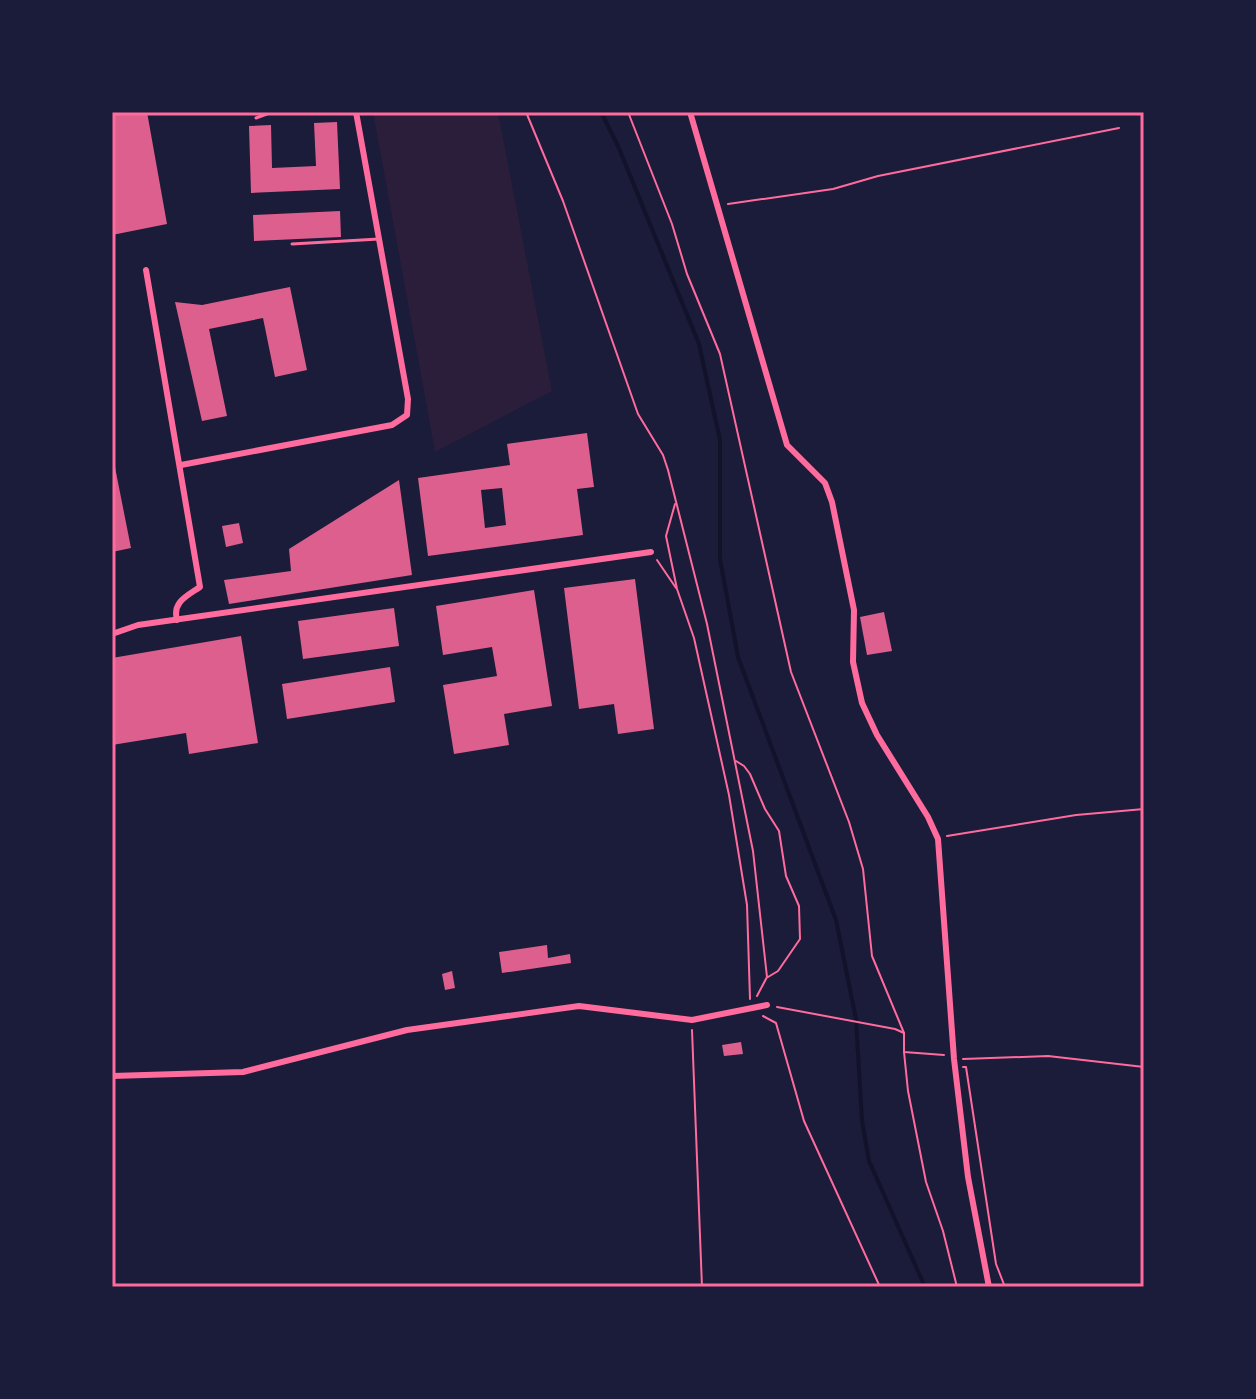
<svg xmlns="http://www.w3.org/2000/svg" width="1256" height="1399" viewBox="0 0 1256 1399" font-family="'Asap Condensed',sans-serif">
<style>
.green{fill:#2a1e3b}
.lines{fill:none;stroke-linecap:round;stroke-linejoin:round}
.stream{stroke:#12122b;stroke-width:4}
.building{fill:#dd5f8e;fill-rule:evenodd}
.path{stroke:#ff6b9d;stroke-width:2}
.service{stroke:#ff6b9d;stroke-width:3}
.minor{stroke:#ff6b9d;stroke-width:6}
.neatline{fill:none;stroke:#ff6b9d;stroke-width:3}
</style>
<rect width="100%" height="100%" fill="#1b1b3a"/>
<!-- green -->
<polygon class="green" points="373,112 498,112 552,391 435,452"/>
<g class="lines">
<!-- stream -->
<polyline class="stream" points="601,112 618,146 699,344 720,440 720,559 738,657 836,920 856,1019 862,1121 869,1161 925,1287"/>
</g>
<!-- building -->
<g class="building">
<polygon points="112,112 147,112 167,224 112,235"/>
<polygon points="337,122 340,189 251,193 249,126 271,125 272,168 316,166 314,123"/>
<polygon points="340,211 341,237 254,241 253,215"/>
<polygon points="290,287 307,370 275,377 263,318 209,329 227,416 202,421 175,302 202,305"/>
<path d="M 587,433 L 594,487 L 577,489 L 583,535 L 428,556 L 418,478 L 510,465 L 507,444 ZM 502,488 L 506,525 L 485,528 L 481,490 Z"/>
<polygon points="112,452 131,548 112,552"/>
<polygon points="399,480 412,575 229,604 224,580 291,571 289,549"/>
<polygon points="239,523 243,543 226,547 222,526"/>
<polygon points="635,579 654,729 618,734 614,704 579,709 564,588"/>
<polygon points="534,590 552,706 504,714 509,745 454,754 443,685 497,676 492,647 443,655 436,606"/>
<polygon points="394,608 399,646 303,659 298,621"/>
<polygon points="884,612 892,651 867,655 860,617"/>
<polygon points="241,636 258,743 189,754 186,733 112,745 112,658"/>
<polygon points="390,667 395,702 287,719 282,684"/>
<polygon points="547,945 548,958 570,954 571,963 502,973 499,952"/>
<polygon points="452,971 455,988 445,990 442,974"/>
<polygon points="741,1042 743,1054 724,1056 722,1045"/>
</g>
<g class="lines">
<!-- path -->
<g class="path">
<polyline points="526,112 563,201 638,414 663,455 668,470 707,624 753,851 767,977 757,996"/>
<polyline points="628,112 672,224 687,274 720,354 791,672 849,822 863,869 872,956 904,1033"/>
<polyline points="728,204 833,189 878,176 1119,128"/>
<polyline points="675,504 666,536 677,589 694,638 729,795 747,905 750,999"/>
<polyline points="657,560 676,588"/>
<polyline points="736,761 744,766 750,774 765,809 779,831 786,876 799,906 800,939 778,971 768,977"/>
<polyline points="947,836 1076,815 1144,809"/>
<polyline points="777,1007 895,1029 904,1033 904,1052 944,1055"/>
<polyline points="763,1016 776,1023 804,1121 880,1287"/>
<polyline points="692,1030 702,1287"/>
<polyline points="904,1052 908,1091 926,1182 943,1231 957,1287"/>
<polyline points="963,1059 1048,1056 1144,1067"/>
<polyline points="963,1067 966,1067 996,1264 1005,1287"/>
</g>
<!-- service -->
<g class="service">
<polyline points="256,118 272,112"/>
<polyline points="292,244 379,239"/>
</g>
<!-- minor -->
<g class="minor">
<polyline points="690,112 787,445 825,483 832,502 854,610 853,662 862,703 877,735 928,817 938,839 954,1059 968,1177 989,1287"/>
<path d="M 146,270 L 200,587 C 187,596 172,602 177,620"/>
<polyline points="181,465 392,425 407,415 408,399 356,112"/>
<polyline points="112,634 138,625 651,552"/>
<polyline points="112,1076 243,1072 407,1030 579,1006 692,1020 767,1005"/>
</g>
</g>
<!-- border -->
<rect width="1256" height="1399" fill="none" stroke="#1b1b3a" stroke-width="228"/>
<rect x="114" y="114" width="1028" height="1171" class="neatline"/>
</svg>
